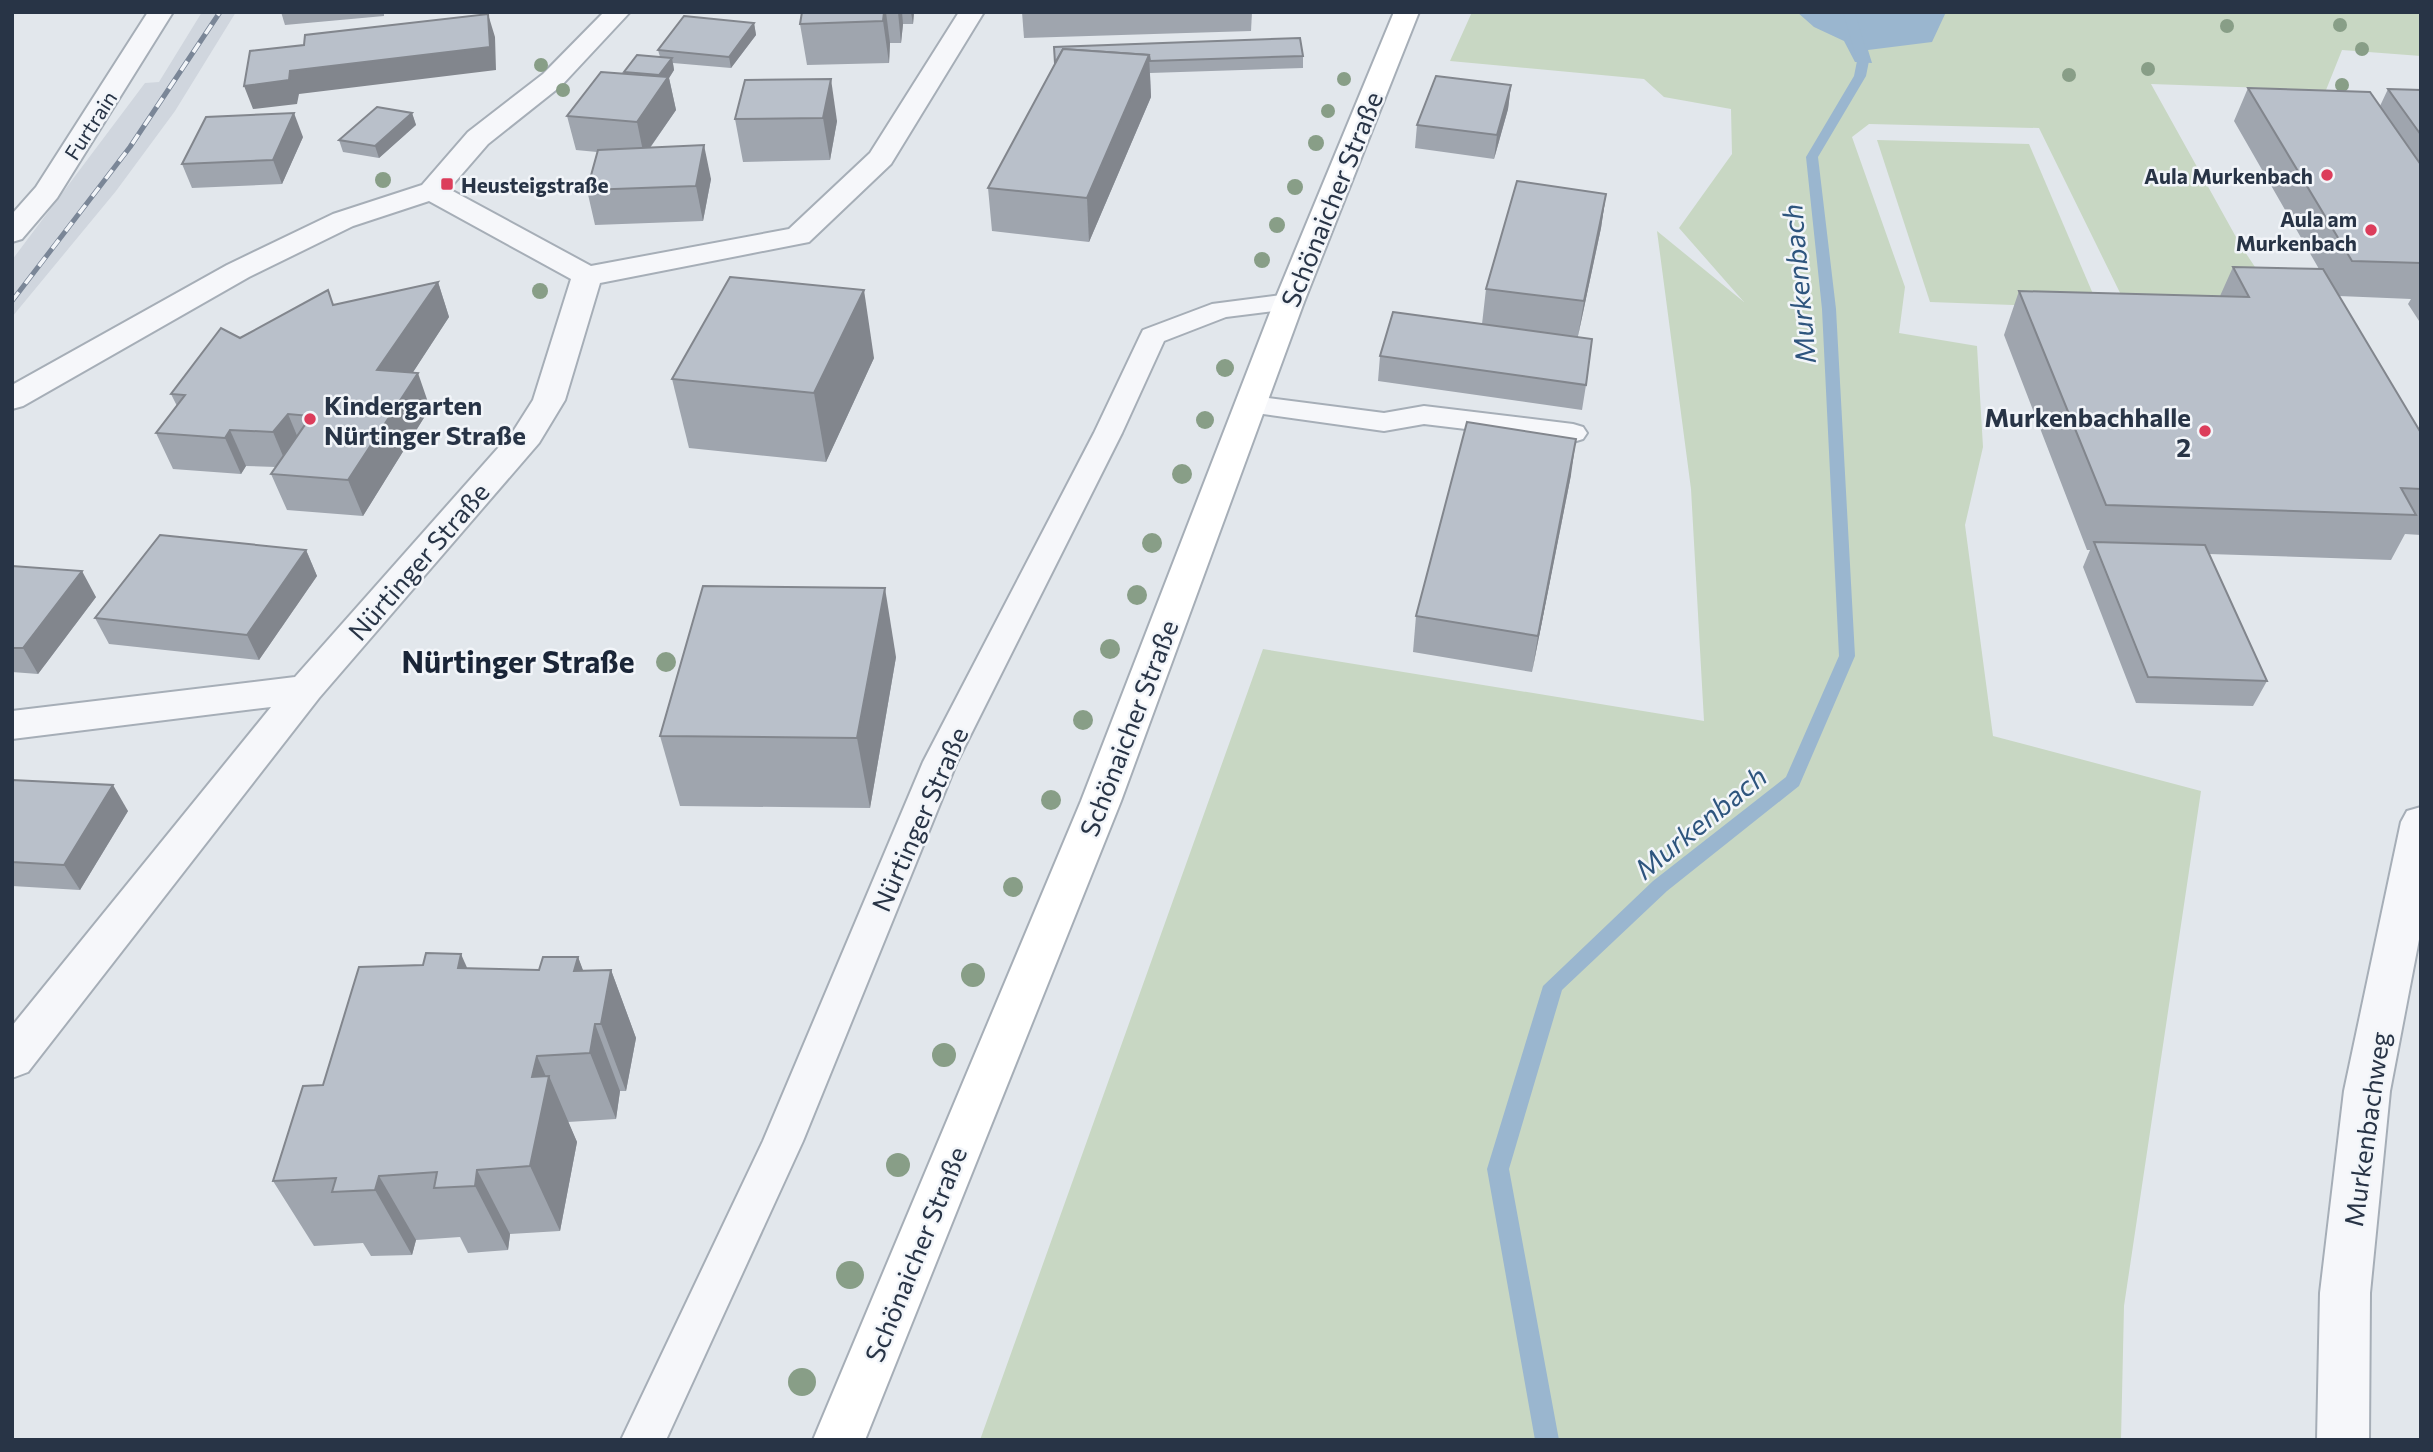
<svg xmlns="http://www.w3.org/2000/svg" width="2433" height="1452" viewBox="0 0 2433 1452" font-family="Commissioner,sans-serif">
<style>
.built{fill:#d0d6de}
.green{fill:#c8d7c3}
.water{fill:#9ab6cf}
.lines{fill:none;stroke-linecap:round;stroke-linejoin:round}
.stream{fill:#9ab6cf;fill-rule:evenodd}
.service-casing{stroke:#a6aeb7;stroke-width:4}
.minor-casing{stroke:#a6aeb7;stroke-width:4}
.tertiary-casing{stroke:#a6aeb7;stroke-width:4}
.secondary-casing{stroke:#a6aeb7;stroke-width:4}
.service{fill:#f6f7fa;fill-rule:evenodd}
.minor{fill:#f6f7fa;fill-rule:evenodd}
.tertiary{fill:#f6f7fa;fill-rule:evenodd}
.secondary{fill:#fff;fill-rule:evenodd}
.rail-casing{stroke:#7a8697;stroke-width:5}
.rail{stroke:#f2f5f9;stroke-width:3.5;stroke-dasharray:11;stroke-linecap:butt}
.tree{fill:#889e87}
.wall{fill:#9fa5ae}
.shaded-wall{fill:#82868d}
.building{fill:#b9c0ca;stroke:#82868d;stroke-width:2}
.poi-dot{fill:#dc3d5b;stroke:#f2f5f9;stroke-width:2.5}
.labels{text-anchor:middle;dominant-baseline:central;stroke-width:5;stroke-linejoin:round;paint-order:stroke}
.far-street-label{font-size:21px;fill:#283446;stroke:#f2f5f9}
.far-poi-label{font-size:21px;font-weight:bold;fill:#283446;stroke:#f2f5f9;text-anchor:end}
.street-label{font-size:26px;fill:#283446;stroke:#f2f5f9}
.poi-label{font-size:26px;font-weight:bold;fill:#283446;stroke:#f2f5f9;text-anchor:start}
.water-label{font-size:28px;font-style:italic;fill:#2e557e;stroke:#f2f5f9}
.quarter-label{font-size:30px;font-weight:bold;fill:#1a2537;stroke:#f2f5f9}
</style>
<rect width="100%" height="100%" fill="#e2e7ec"/>
<!-- built -->
<polygon class="built" points="202,12 236,12 175,111 116,191 12,317 12,260 145,83 159,82"/>
<!-- green -->
<g class="green">
<polygon points="1472,12 2421,12 2421,56 2342,50 2326,90 2151,84 2241,246 2267,285 2231,299 2126,305 2039,128 1869,124 1852,137 1905,287 1899,333 1977,346 1983,447 1965,525 1993,736 2201,791 2124,1306 2121,1440 980,1440 1263,649 1704,721 1691,489 1657,231 1744,302 1679,228 1732,154 1731,109 1664,97 1644,79 1450,61"/>
<polygon points="1877,140 2029,144 2099,308 1930,302"/>
</g>
<!-- water -->
<polygon class="water" points="1797,12 1946,12 1932,42 1868,50 1872,63 1855,62 1844,41 1814,27"/>
<g class="lines">
<!-- stream -->
<polygon class="stream" points="1843,12 1855,12 1869,61 1866,76 1818,157 1836,309 1855,656 1799,786 1667,891 1562,990 1509,1169 1559,1440 1535,1440 1487,1169 1543,986 1653,881 1786,777 1839,656 1822,309 1806,157 1854,76 1857,61"/>
<!-- service casing -->
<g class="service-casing">
<g id="service">
<polygon points="1289,294 1298,296 1302,302 1298,308 1226,317 1164,341 1122,433 957,762 803,1141 666,1440 621,1440 763,1141 923,762 1094,433 1140,336 1143,330 1212,304"/>
<polygon points="1252,396 1384,413 1424,406 1573,424 1583,427 1587,433 1583,439 1573,442 1424,424 1384,431 1242,411 1238,405 1242,399"/>
</g>
</g>
<!-- minor casing -->
<g class="minor-casing">
<g id="minor">
<polygon points="148,12 173,12 57,198 22,239 12,242 12,214 36,187"/>
<polygon points="604,12 630,12 561,86 488,144 449,189 591,266 789,229 870,153 959,12 984,12 891,164 809,242 600,283 565,400 539,443 319,698 28,1072 12,1078 12,1026 271,707 12,739 12,711 295,677 514,430 533,400 571,279 429,201 353,226 249,277 23,406 12,409 12,385 227,265 333,214 422,185 468,132 543,74"/>
</g>
</g>
<!-- tertiary casing -->
<g class="tertiary-casing">
<polygon id="tertiary" points="2421,807 2421,929 2390,1091 2370,1293 2369,1440 2317,1440 2320,1293 2344,1091 2401,822 2407,811"/>
</g>
<!-- secondary casing -->
<g class="secondary-casing">
<polygon id="secondary" points="1394,12 1419,12 1304,302 1121,801 865,1440 813,1440 1081,801 1274,302"/>
</g>
<!-- service -->
<use href="#service" class="service"/>
<!-- minor -->
<use href="#minor" class="minor"/>
<!-- tertiary -->
<use href="#tertiary" class="tertiary"/>
<!-- secondary -->
<use href="#secondary" class="secondary"/>
<!-- rail casing -->
<g class="rail-casing">
<polyline id="rail" points="12,301 130,147 220,12"/>
</g>
<!-- rail -->
<use href="#rail" class="rail"/>
</g>
<!-- trees -->
<g class="tree">
<circle cx="2340" cy="25" r="7"/>
<circle cx="2227" cy="26" r="7"/>
<circle cx="2362" cy="49" r="7"/>
<circle cx="541" cy="65" r="7"/>
<circle cx="2148" cy="69" r="7"/>
<circle cx="2069" cy="75" r="7"/>
<circle cx="1344" cy="79" r="7"/>
<circle cx="2342" cy="85" r="7"/>
<circle cx="563" cy="90" r="7"/>
<circle cx="1328" cy="111" r="7"/>
<circle cx="1316" cy="143" r="8"/>
<circle cx="383" cy="180" r="8"/>
<circle cx="1295" cy="187" r="8"/>
<circle cx="1277" cy="225" r="8"/>
<circle cx="1262" cy="260" r="8"/>
<circle cx="540" cy="291" r="8"/>
<circle cx="1225" cy="368" r="9"/>
<circle cx="1205" cy="420" r="9"/>
<circle cx="1182" cy="474" r="10"/>
<circle cx="1152" cy="543" r="10"/>
<circle cx="1137" cy="595" r="10"/>
<circle cx="1110" cy="649" r="10"/>
<circle cx="666" cy="662" r="10"/>
<circle cx="1083" cy="720" r="10"/>
<circle cx="1051" cy="800" r="10"/>
<circle cx="1013" cy="887" r="10"/>
<circle cx="973" cy="975" r="12"/>
<circle cx="944" cy="1055" r="12"/>
<circle cx="898" cy="1165" r="12"/>
<circle cx="850" cy="1275" r="14"/>
<circle cx="802" cy="1382" r="14"/>
</g>
<!-- wall -->
<g class="wall">
<polygon points="281,12 384,12 384,16 285,25"/>
<polygon points="802,12 914,12 913,24 903,24 901,43 890,43 889,63 807,65 800,24"/>
<polygon points="1022,12 1252,12 1251,31 1024,38"/>
<polygon points="754,23 756,35 731,68 673,63 674,70 669,78 676,110 650,148 711,179 703,221 595,225 587,190 597,152 576,150 567,116 624,73 624,72 660,57 658,50"/>
<polygon points="1303,56 1303,68 1150,73 1151,97 1089,242 992,231 988,188 1055,63"/>
<polygon points="745,80 837,121 830,160 743,162 735,119"/>
<polygon points="1511,85 1508,109 1494,159 1415,148 1417,125"/>
<polygon points="2248,88 2380,106 2388,89 2421,90 2421,324 2408,304 2411,299 2339,296 2421,433 2421,535 2405,534 2391,560 2209,554 2267,681 2253,706 2136,703 2083,567 2090,550 2087,550 2004,335 2019,291 2220,296 2233,267 2319,269 2234,121"/>
<polygon points="412,113 416,125 379,158 343,152 339,140"/>
<polygon points="303,137 282,184 192,188 182,164"/>
<polygon points="1606,194 1601,228 1578,336 1586,385 1582,410 1378,381 1380,356 1482,324 1486,289"/>
<polygon points="438,282 449,317 413,372 430,408 363,516 287,510 271,474 276,467 246,466 241,474 173,469 156,433 177,406 171,394 240,338 334,305"/>
<polygon points="874,358 826,462 689,448 672,379"/>
<polygon points="1571,475 1532,672 1413,652 1416,616"/>
<polygon points="306,550 317,576 259,660 109,644 95,618"/>
<polygon points="12,566 96,597 38,674 12,672"/>
<polygon points="896,657 870,808 680,806 660,736"/>
<polygon points="12,780 128,811 80,890 12,886"/>
<polygon points="578,957 583,971 611,970 636,1038 626,1091 620,1091 616,1119 568,1122 577,1142 560,1231 510,1234 508,1250 468,1253 460,1237 416,1240 412,1255 371,1256 363,1243 314,1246 273,1181 323,1085 467,969 539,970"/>
</g>
<!-- shaded-wall -->
<g class="shaded-wall">
<polygon points="884,12 886,12 890,43 889,63 883,21"/>
<polygon points="898,12 902,12 903,24 901,43"/>
<polygon points="911,12 914,12 913,24"/>
<polygon points="488,14 495,37 496,70 299,94 297,104 253,109 244,86 290,71"/>
<polygon points="754,23 756,35 731,68 729,57"/>
<polygon points="1149,55 1151,97 1089,242 1087,198"/>
<polygon points="672,58 674,70 669,78 676,110 644,156 637,122 659,75"/>
<polygon points="831,79 837,121 830,160 823,118"/>
<polygon points="1511,85 1508,109 1494,159 1497,135"/>
<polygon points="294,113 303,137 282,184 273,160"/>
<polygon points="412,113 416,125 379,158 375,146"/>
<polygon points="704,145 711,179 703,221 696,186"/>
<polygon points="1606,194 1601,228 1578,336 1584,301"/>
<polygon points="438,282 449,317 391,406 377,370"/>
<polygon points="864,290 874,358 826,462 814,393"/>
<polygon points="418,373 430,408 363,516 348,480"/>
<polygon points="288,414 303,450 288,468 273,432"/>
<polygon points="230,430 246,466 241,474 225,438"/>
<polygon points="1576,439 1571,475 1532,672 1538,636"/>
<polygon points="306,550 317,576 259,660 247,635"/>
<polygon points="82,571 96,597 38,674 23,648"/>
<polygon points="885,588 896,657 870,808 857,738"/>
<polygon points="113,785 128,811 80,890 64,865"/>
<polygon points="461,954 491,1022 458,968"/>
<polygon points="578,957 602,1020 611,970 636,1038 626,1091 601,1024 595,1024 620,1091 616,1119 590,1053 574,971"/>
<polygon points="537,1056 548,1081 549,1076 577,1142 560,1231 530,1166 532,1077"/>
<polygon points="477,1170 510,1234 508,1250 475,1186"/>
<polygon points="379,1176 416,1240 412,1255 375,1190"/>
</g>
<!-- building -->
<g class="building">
<polygon points="802,12 884,12 883,21 800,24"/>
<polygon points="488,14 490,47 290,71 289,80 244,86 250,51 304,45 305,35"/>
<polygon points="684,16 754,23 729,57 658,50"/>
<polygon points="1300,38 1303,56 1150,61 1149,55 1063,49 1055,63 1054,47"/>
<polygon points="1063,49 1149,55 1087,198 988,188"/>
<polygon points="637,55 672,58 659,75 624,72"/>
<polygon points="601,72 668,77 637,122 567,116"/>
<polygon points="1436,76 1511,85 1497,135 1417,125"/>
<polygon points="831,79 823,118 735,119 745,80"/>
<polygon points="2248,88 2370,92 2421,165 2421,263 2352,261"/>
<polygon points="2388,89 2421,90 2421,135"/>
<polygon points="377,107 412,113 375,146 339,140"/>
<polygon points="294,113 273,160 182,164 206,117"/>
<polygon points="704,145 696,186 587,190 598,150"/>
<polygon points="1517,181 1606,194 1584,301 1486,289"/>
<polygon points="2233,267 2323,269 2421,433 2421,489 2401,488 2416,515 2106,505 2019,291 2249,297"/>
<polygon points="730,277 864,290 814,393 672,379"/>
<polygon points="438,282 377,370 418,373 348,480 271,474 311,416 288,414 273,432 230,430 225,438 156,433 185,395 171,394 221,328 240,338 328,290 333,305"/>
<polygon points="1393,312 1592,339 1586,385 1380,356"/>
<polygon points="1467,422 1576,439 1538,636 1416,616"/>
<polygon points="160,535 306,550 247,635 95,618"/>
<polygon points="2094,542 2205,545 2267,681 2148,677"/>
<polygon points="12,566 82,571 23,648 12,648"/>
<polygon points="703,586 885,588 857,738 660,736"/>
<polygon points="12,780 113,785 64,865 12,862"/>
<polygon points="426,953 461,954 458,968 539,970 543,957 578,957 574,971 611,970 601,1024 595,1024 590,1053 537,1056 532,1077 549,1076 530,1166 477,1170 475,1186 434,1188 437,1172 379,1176 375,1190 332,1192 336,1178 273,1181 303,1086 323,1085 359,967 423,965"/>
</g>
<!-- markers -->
<g class="poi-dot">
<circle cx="2327" cy="175" r="7"/>
<rect x="440" y="177" width="14" height="14" rx="3.5"/>
<circle cx="2371" cy="230" r="7"/>
<circle cx="310" cy="419" r="7"/>
<circle cx="2205" cy="431" r="7"/>
</g>
<g class="labels">
<!-- far-street labels -->
<g class="far-street-label">
<text transform="translate(90 125) rotate(-57)">Furtrain</text>
</g>
<!-- far-poi labels -->
<g class="far-poi-label">
<text x="2313" y="175">Aula Murkenbach</text>
<text x="461" y="184" text-anchor="start">Heusteigstraße</text>
<text x="2357" y="218">Aula am<tspan x="2357" dy="24">Murkenbach</tspan></text>
</g>
<!-- street labels -->
<g class="street-label">
<text transform="translate(1331 199) rotate(-68)">Schönaicher Straße</text>
<text transform="translate(418 561) rotate(-49)">Nürtinger Straße</text>
<text transform="translate(1128 728) rotate(-69)">Schönaicher Straße</text>
<text transform="translate(919 819) rotate(-66)">Nürtinger Straße</text>
<text transform="translate(2366 1129) rotate(-82)">Murkenbachweg</text>
<text transform="translate(915 1254) rotate(-68)">Schönaicher Straße</text>
</g>
<!-- poi labels -->
<g class="poi-label">
<text x="324" y="404">Kindergarten<tspan x="324" dy="30">Nürtinger Straße</tspan></text>
<text x="2191" y="416" text-anchor="end">Murkenbachhalle<tspan x="2191" dy="30">2</tspan></text>
</g>
<!-- water labels -->
<g class="water-label">
<text transform="translate(1798 284) rotate(-95)">Murkenbach</text>
<text transform="translate(1700 822) rotate(-39)">Murkenbach</text>
</g>
<!-- quarter labels -->
<g class="quarter-label">
<text x="518" y="660">Nürtinger Straße</text>
</g>
</g>
<!-- border -->
<rect width="2433" height="1452" fill="none" stroke="#283446" stroke-width="28"/>
</svg>
